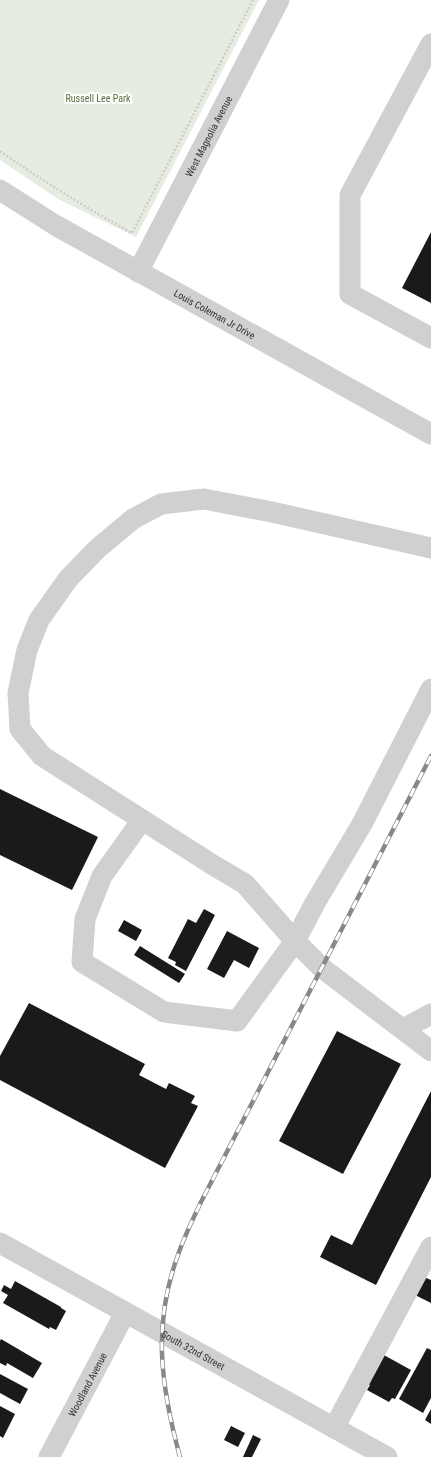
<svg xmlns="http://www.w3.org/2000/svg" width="431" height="1457" viewBox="0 0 431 1457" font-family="'Roboto Condensed',sans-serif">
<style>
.green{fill:#e6ecdf}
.building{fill:#1a1a1a}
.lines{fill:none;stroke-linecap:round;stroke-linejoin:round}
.path{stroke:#cdcdcd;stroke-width:2.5;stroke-dasharray:2 2;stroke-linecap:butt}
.minor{stroke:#d0d0d0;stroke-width:21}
.rail-casing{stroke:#888;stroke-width:4.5}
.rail{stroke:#fff;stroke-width:3;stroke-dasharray:9;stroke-linecap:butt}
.labels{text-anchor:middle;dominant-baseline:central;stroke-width:4;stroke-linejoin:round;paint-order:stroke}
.park-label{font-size:10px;fill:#56703f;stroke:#fff}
.street-label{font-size:10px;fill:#333;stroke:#fff}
</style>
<rect width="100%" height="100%" fill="#fff"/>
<!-- green -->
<polygon class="green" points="0,0 259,0 136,237 58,199 0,160"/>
<!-- building -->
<g class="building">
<polygon points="431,232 431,303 402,288"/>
<polygon points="0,789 98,837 72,890 0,855"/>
<polygon points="204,909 215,915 186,971 175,965 176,962 168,958 188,919 196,923"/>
<polygon points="124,920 142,930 136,941 118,931"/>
<polygon points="227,931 259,948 249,968 234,960 224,978 207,969"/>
<polygon points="140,946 185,974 179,983 134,955"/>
<polygon points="29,1003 145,1064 139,1075 166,1089 169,1083 195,1096 191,1103 198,1106 165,1168 0,1080 0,1056"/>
<polygon points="337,1031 401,1064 343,1174 279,1141"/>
<polygon points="431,1091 431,1177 376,1285 320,1257 331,1235 352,1245"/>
<polygon points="424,1277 431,1280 431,1303 415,1295"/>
<polygon points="15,1281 61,1307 61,1308 66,1311 56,1330 50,1327 49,1329 3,1303 8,1295 1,1291 4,1285 11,1289"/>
<polygon points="1,1339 42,1363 33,1378 7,1363 6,1366 0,1363 0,1341"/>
<polygon points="427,1348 431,1350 431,1398 423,1413 399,1399"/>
<polygon points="382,1354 411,1370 395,1399 392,1398 389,1402 367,1390 370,1385 366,1383"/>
<polygon points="0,1374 28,1389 20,1404 0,1393"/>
<polygon points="0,1406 15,1414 3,1438 0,1436"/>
<polygon points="431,1409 431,1424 425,1420"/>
<polygon points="231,1426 245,1433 238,1447 224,1440"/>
<polygon points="253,1435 261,1439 252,1457 243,1457"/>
</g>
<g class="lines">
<!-- path -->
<path class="path" d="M 0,151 C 43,181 86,208 132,233 L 253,0"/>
<!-- minor -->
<g class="minor">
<polyline points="431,44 350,195 350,294 431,338"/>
<path id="s1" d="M 0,190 L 55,225 L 431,434"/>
<path id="s2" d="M 138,272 L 279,0"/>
<polyline points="431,548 272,512 204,499 161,504 133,519 97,549 68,579 39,620 27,650 18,693 20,729 42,756 213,865 245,884 295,941 322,968 431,1051"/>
<polyline points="142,820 102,876 85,919 82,962 164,1012 237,1021 295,941 315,903 362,824 431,689"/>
<polyline points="403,1029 431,1014"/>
<path id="s3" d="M 0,1243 L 387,1457"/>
<polyline points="334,1428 431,1247"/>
<path id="s4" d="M 49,1457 L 125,1313"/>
</g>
<!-- rail casing -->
<g class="rail-casing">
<path id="rail" d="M 180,1457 C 161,1387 152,1325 178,1255 C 184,1237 193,1219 201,1202 L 431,756"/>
</g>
<!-- rail -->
<use href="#rail" class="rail"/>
</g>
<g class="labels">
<!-- park labels -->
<g class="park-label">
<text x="98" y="98">Russell Lee Park</text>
</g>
<!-- street labels -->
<g class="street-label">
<text stroke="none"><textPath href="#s2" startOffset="153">West Magnolia Avenue</textPath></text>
<text stroke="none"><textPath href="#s1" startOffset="248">Louis Coleman Jr Drive</textPath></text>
<text stroke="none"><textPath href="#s3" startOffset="221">South 32nd Street</textPath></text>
<text stroke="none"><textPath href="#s4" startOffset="82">Woodland Avenue</textPath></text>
</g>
</g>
</svg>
